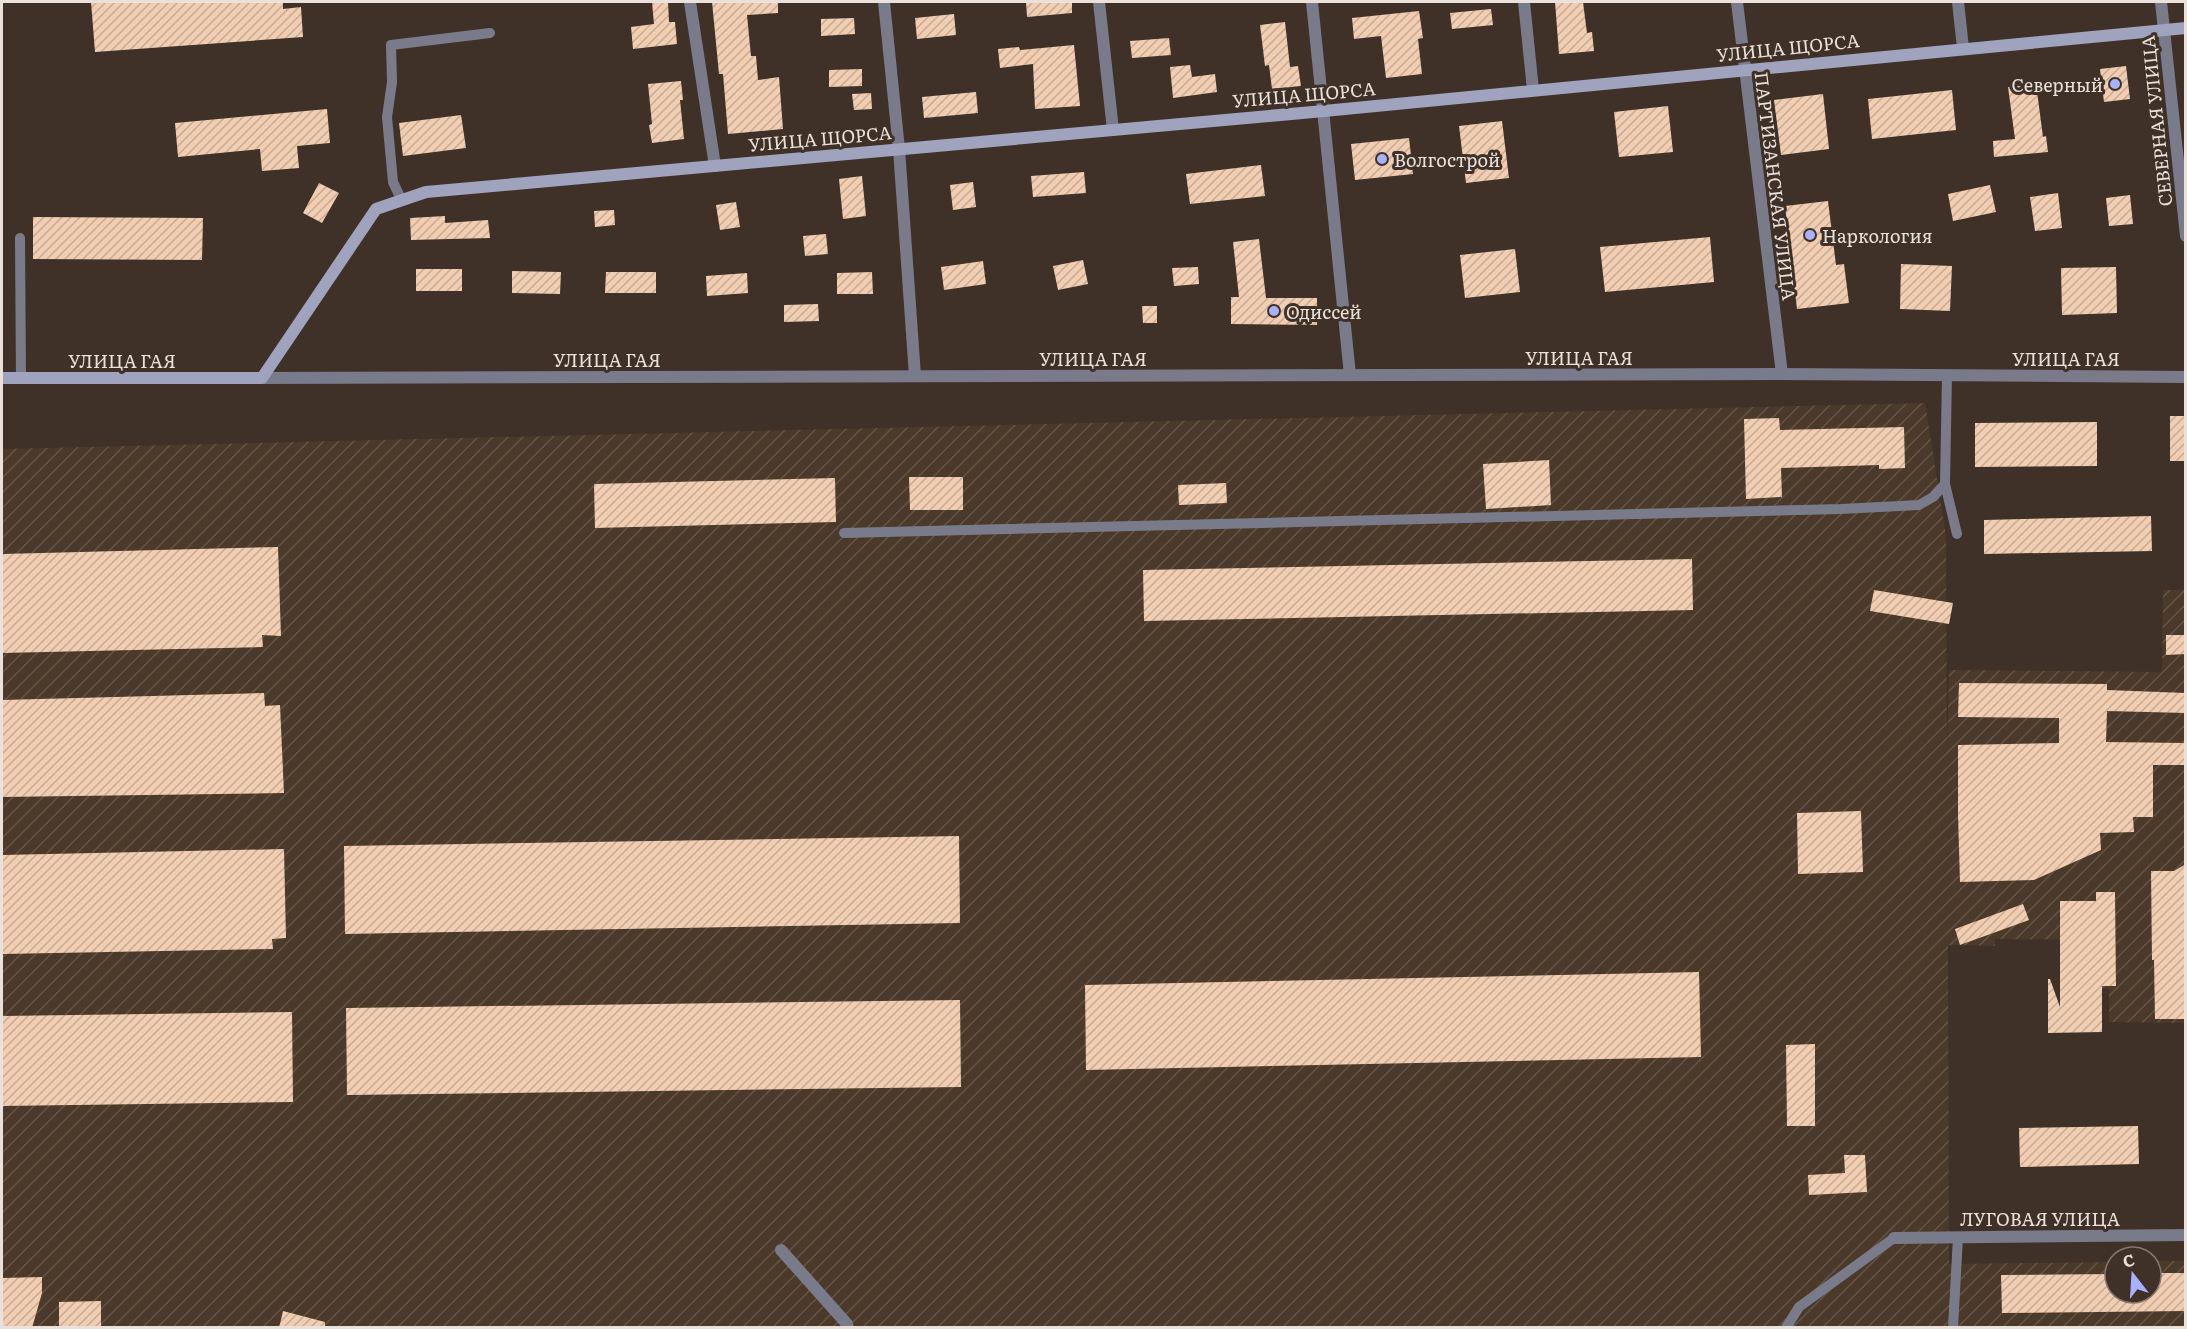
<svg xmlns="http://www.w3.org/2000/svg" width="2187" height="1329" viewBox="0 0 2187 1329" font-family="Literata,serif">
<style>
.industrial{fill:url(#industrial-furrows)}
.building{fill:url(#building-hatch)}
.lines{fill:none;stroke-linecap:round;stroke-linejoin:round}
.service{stroke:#797b8b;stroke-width:10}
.minor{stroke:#797b8b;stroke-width:12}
.tertiary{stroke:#797b8b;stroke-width:12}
.secondary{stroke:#9fa3bd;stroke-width:12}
.poi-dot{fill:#a7b1fc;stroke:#3f3127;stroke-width:2}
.labels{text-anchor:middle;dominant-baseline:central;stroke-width:6;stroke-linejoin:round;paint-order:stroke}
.street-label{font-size:18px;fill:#eae1da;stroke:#3f3127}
.poi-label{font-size:18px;fill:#eae1da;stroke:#3f3127;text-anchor:start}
</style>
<defs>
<pattern id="industrial-furrows" width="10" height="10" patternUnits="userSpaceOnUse" patternTransform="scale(1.5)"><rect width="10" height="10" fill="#4b3929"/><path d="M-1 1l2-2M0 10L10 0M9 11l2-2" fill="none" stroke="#655547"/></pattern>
<pattern id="building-hatch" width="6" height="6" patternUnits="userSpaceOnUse" patternTransform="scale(1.5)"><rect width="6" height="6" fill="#f1cdb1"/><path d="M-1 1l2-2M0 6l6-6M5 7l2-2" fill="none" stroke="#c6ab95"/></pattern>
</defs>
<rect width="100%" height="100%" fill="#3f3127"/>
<!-- industrial -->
<polygon class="industrial" points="1925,403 1946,536 1947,750 1949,670 2162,672 2163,590 2186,590 2185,1023 2109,1022 2109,989 2097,988 2097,940 1995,939 1995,946 1948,945 1949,1264 2115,1262 2115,1293 2151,1293 2151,1261 2185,1261 2185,1327 2,1327 2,449"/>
<!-- building -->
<g class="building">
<polygon points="91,2 283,2 283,9 301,7 303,37 95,52"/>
<polygon points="652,2 668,2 669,22 675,22 677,44 633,49 631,27 654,24"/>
<polygon points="712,2 778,2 778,13 747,15 751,56 756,56 758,80 779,77 783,129 728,134 723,74 719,74"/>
<polygon points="1026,2 1072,2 1072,13 1027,17"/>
<polygon points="1555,2 1583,2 1587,33 1592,32 1594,51 1559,54"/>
<polygon points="1491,9 1493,25 1452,29 1450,13"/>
<polygon points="1419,11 1423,38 1418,39 1422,74 1386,78 1381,36 1354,39 1352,18"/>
<polygon points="954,14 956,35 917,39 915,18"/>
<polygon points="854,18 855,34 821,36 821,19"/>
<polygon points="1285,22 1290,67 1298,66 1301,86 1272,89 1269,65 1265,66 1260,25"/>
<polygon points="1169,38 1171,55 1132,58 1130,41"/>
<polygon points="1074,45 1080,106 1035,109 1033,64 1000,68 998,49 1019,47 1020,50"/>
<polygon points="1190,65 1192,77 1215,74 1217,92 1173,98 1170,67"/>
<polygon points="2126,66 2130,99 2104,102 2100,69"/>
<polygon points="862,69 862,86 829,87 829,70"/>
<polygon points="681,81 683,100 680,100 684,139 652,143 649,125 652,124 648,84"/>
<polygon points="2036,84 2043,137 2046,136 2048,152 1994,157 1993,141 2015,139 2008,87"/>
<polygon points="1952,90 1956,130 1872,139 1868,99"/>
<polygon points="976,92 978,113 924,118 922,97"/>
<polygon points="871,93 872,109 854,110 852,94"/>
<polygon points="1823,94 1829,149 1781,155 1774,100"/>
<polygon points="1668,106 1673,152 1619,157 1614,112"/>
<polygon points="327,109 330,143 297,146 299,168 262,171 260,149 178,157 175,123"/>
<polygon points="461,115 466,148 403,156 399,123"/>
<polygon points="1502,121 1509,178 1466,183 1459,126"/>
<polygon points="1409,138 1413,174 1355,180 1351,144"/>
<polygon points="1261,165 1265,196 1190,204 1186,174"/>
<polygon points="1084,172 1086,193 1033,197 1031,176"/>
<polygon points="862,176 866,216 843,219 839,179"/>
<polygon points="973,182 976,207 953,210 950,185"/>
<polygon points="319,183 339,193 322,223 303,213"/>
<polygon points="1990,185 1996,212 1953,221 1948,194"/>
<polygon points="2058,193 2062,228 2035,231 2030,197"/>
<polygon points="2130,195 2133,224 2109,226 2106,198"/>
<polygon points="1828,201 1836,265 1844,264 1849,303 1797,309 1785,206"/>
<polygon points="736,202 740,227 720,230 716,205"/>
<polygon points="614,210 615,225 595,227 594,211"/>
<polygon points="445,216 445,223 488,220 490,238 411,240 410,218"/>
<polygon points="33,217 203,218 202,260 33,259"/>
<polygon points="826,234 828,254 805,256 803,236"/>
<polygon points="1710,237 1714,282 1605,292 1600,247"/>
<polygon points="1259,239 1266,298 1317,298 1317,325 1231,324 1231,297 1239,297 1233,242"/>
<polygon points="1515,249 1520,292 1465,298 1460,255"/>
<polygon points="1083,260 1088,284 1058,290 1053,266"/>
<polygon points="983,261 986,284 944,290 941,267"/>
<polygon points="1901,264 1952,266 1950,311 1900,309"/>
<polygon points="1198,267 1199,284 1174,286 1172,268"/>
<polygon points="2116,267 2117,313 2062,315 2061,268"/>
<rect x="416" y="269" width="46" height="22"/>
<polygon points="512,271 561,272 560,294 512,293"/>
<polygon points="606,272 656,272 656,293 605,293"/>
<polygon points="872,272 873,294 837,294 837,273"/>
<polygon points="747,273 748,293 707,296 706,276"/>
<polygon points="818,304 819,321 784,322 784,305"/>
<polygon points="1142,306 1157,306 1157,323 1143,323"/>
<rect x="2170" y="416" width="16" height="45"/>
<polygon points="1779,418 1780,430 1904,427 1905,468 1879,469 1879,465 1781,468 1782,497 1746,499 1744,419"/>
<polygon points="2097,422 2097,466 1975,467 1975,423"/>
<polygon points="1549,460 1551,505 1486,509 1483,464"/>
<polygon points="909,477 963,477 963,510 910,510"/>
<polygon points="835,478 836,522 595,528 594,484"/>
<polygon points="1226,483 1227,503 1179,505 1178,485"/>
<polygon points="2151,516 2152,551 1984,554 1984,520"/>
<polygon points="278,547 281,636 262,635 263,647 2,653 2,554"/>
<polygon points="1692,559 1693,610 1144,621 1143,570"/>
<polygon points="1874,590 1953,603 1949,624 1870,611"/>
<polygon points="2166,635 2186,635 2186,654 2166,655"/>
<polygon points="1959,683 2107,684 2107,690 2186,693 2186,713 2107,711 2106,742 2186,743 2186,765 2153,765 2153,817 2133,817 2134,832 2100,833 2101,850 2034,880 1960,882 1958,815 1958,745 2059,743 2059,718 1958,717"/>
<polygon points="264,693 265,706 280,705 284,793 2,797 2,700"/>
<polygon points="1861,811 1863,872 1798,874 1797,813"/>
<polygon points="959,836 960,923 345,934 344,846"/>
<polygon points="284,849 286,938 272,939 273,949 2,954 2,855"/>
<polygon points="2186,864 2186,1019 2155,1019 2154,960 2152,960 2151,871 2174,871"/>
<polygon points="2096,892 2115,892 2116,986 2102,986 2102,1032 2048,1033 2048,979 2050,979 2060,1007 2060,901 2096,901"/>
<polygon points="2023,904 2029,920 1960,945 1955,929"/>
<polygon points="1699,972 1701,1057 1086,1070 1085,985"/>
<polygon points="960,1000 961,1087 347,1095 346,1008"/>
<polygon points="292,1012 293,1102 2,1106 2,1016"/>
<polygon points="1815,1044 1815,1126 1787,1126 1786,1045"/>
<polygon points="2138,1126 2139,1164 2020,1167 2019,1128"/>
<polygon points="1844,1155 1865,1155 1867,1192 1809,1195 1808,1175 1845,1173"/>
<polygon points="2151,1273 2186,1273 2186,1311 2002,1313 2001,1275 2115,1274 2115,1293 2151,1293"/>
<polygon points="42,1277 42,1293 32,1328 2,1328 2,1278"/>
<polygon points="101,1301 101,1328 59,1328 59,1302"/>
<polygon points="283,1311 325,1322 325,1328 279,1328"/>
</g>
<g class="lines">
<!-- service -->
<g class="service">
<polyline points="402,201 393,182 387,117 392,82 391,45 490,33"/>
<polyline points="20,238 21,378"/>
<polyline points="1945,484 1957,534"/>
<polyline points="844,533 1841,509 1919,505 1933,497 1945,484 1947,375"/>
<polyline points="1786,1328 1799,1307 1894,1238"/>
<polyline points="1953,1328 1958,1237"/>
</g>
<!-- minor -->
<g class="minor">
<polyline points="690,2 715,166"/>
<polyline points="884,2 899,149 915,376"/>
<polyline points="1099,2 1113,130"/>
<polyline points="1312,2 1350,375"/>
<polyline points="1524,2 1533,90"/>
<polyline points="1737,2 1782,374"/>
<polyline points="1958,2 1963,48"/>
<polyline points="2161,2 2186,236"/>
<polyline points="1894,1238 2186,1235"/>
<polyline points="781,1250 847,1324 848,1328"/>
</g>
<!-- tertiary -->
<polyline class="tertiary" points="262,378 1782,374 2186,377"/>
<!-- secondary -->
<polyline class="secondary" points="2,378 262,378 376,209 426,192 1324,111 2186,28"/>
</g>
<!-- markers -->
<g class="poi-dot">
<circle cx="2115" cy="84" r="6"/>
<circle cx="1382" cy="159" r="6"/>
<circle cx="1810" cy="235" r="6"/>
<circle cx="1274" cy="311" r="6"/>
</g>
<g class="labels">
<!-- street labels -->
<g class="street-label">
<text transform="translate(1788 47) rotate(-6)">УЛИЦА ЩОРСА</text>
<text transform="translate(1304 94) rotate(-5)">УЛИЦА ЩОРСА</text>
<text transform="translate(2156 121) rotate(-96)">СЕВЕРНАЯ УЛИЦА</text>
<text transform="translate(820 138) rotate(-5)">УЛИЦА ЩОРСА</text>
<text transform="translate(1776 186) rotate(83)">ПАРТИЗАНСКАЯ УЛИЦА</text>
<text x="1579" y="357">УЛИЦА ГАЯ</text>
<text x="1093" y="358">УЛИЦА ГАЯ</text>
<text x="2066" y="358">УЛИЦА ГАЯ</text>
<text x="607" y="359">УЛИЦА ГАЯ</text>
<text x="122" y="360">УЛИЦА ГАЯ</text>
<text x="2040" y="1218">ЛУГОВАЯ УЛИЦА</text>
</g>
<!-- poi labels -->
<g class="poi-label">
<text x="2103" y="84" text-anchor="end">Северный</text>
<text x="1394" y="159">Волгострой</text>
<text x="1822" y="235">Наркология</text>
<text x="1286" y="311">Одиссей</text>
</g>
</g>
<!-- border -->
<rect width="2187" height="1329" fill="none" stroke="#eae1da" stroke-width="6"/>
<!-- north arrow -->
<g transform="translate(2133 1275) rotate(343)"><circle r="28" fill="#3f3127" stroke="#83776f" stroke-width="1.5"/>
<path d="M0-4.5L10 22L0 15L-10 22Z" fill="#a7b1fc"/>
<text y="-9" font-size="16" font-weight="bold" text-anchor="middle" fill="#eae1da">С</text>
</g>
</svg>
